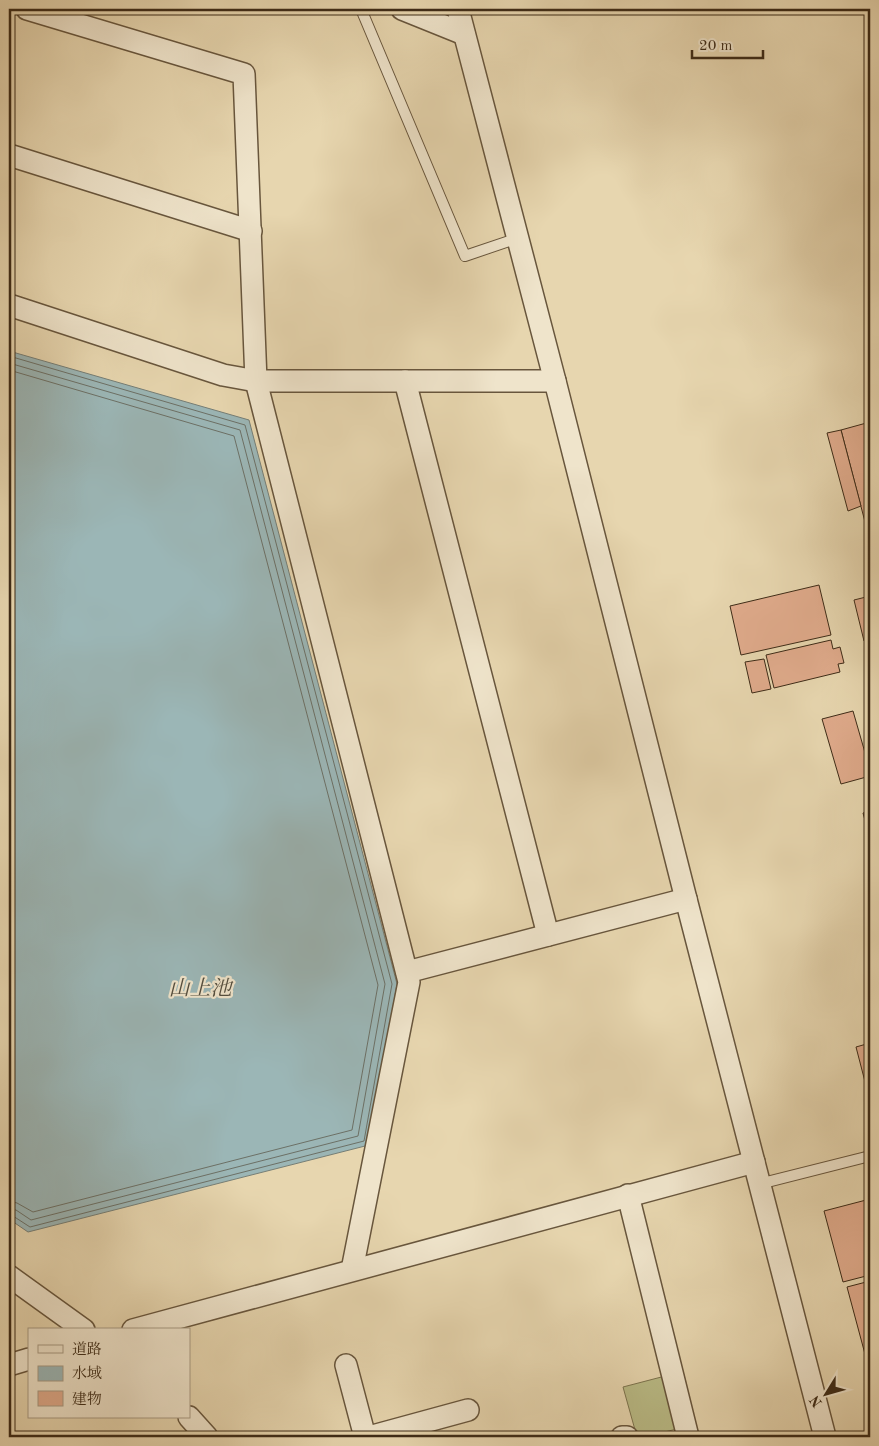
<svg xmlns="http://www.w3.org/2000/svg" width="879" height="1446" viewBox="0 0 879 1446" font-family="'Old Standard TT','Noto Serif JP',serif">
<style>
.green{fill:#babc87;stroke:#7c744f}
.water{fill:#9bb6b6;stroke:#757e76}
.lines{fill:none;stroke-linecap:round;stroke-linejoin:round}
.shore{stroke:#6c7066;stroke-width:1}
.building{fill:#e0ab8c;stroke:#3d2b17}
.service-casing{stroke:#68563d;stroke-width:12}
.minor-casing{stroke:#68563d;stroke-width:24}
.service{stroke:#efe4cb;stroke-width:10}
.minor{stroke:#efe4cb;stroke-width:21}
.labels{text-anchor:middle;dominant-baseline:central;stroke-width:4.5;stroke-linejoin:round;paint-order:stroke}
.water-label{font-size:21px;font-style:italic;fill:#544e3f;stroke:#efe4cb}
</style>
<rect width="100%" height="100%" fill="#e7d6af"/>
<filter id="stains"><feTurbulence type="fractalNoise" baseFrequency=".004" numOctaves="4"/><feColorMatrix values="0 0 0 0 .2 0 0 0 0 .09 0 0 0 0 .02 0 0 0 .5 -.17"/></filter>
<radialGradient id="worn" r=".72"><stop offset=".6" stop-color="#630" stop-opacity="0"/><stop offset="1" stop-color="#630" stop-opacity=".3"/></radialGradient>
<!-- green -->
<polygon class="green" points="669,1375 681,1428 644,1437 637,1437 623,1387"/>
<!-- water -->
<polygon class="water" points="9,351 249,420 397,984 369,1145 28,1232 9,1219"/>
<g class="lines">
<!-- shore -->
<g class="shore">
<polyline points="9,356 245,425 392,984 364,1141 30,1227 13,1216 9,1215"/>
<polyline points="9,363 240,430 385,984 358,1136 31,1220 16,1210 9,1209"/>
<polyline points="9,370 234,436 378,985 352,1130 33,1212 17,1203 9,1201"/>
</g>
</g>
<!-- building -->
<g class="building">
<polygon points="870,422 870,541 841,430"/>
<polygon points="841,430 861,506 848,511 827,433"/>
<polygon points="819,585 831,635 741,655 730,606"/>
<polygon points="870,596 870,640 864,641 854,600"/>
<polygon points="831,640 833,649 840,647 844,663 838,664 840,672 774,688 766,655"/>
<polygon points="764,659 771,689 752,693 745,662"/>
<polygon points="853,711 870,770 870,776 841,784 822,719"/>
<polygon points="870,811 870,839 863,813"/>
<polygon points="870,1043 870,1101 856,1047"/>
<polygon points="870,1199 870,1275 843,1282 824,1211"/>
<polygon points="870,1281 870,1369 869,1369 847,1287"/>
</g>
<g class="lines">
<!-- service casing -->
<g class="service-casing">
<g id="service">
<polyline points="361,9 465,256 518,238"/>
<polyline points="759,1184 870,1156"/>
</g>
</g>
<!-- minor casing -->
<g class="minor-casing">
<g id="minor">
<polyline points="27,9 244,74 256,381 409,982 352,1270"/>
<polyline points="402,9 464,34"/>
<polyline points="458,9 555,381 686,899 825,1437"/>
<polyline points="9,155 251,231"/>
<polyline points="9,305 223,375 256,381 555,381"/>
<polyline points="405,381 548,935"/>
<polyline points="407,972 686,899"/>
<polyline points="628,1195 688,1437"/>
<polyline points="9,1276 84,1330"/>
<polyline points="133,1330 754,1162"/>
<polyline points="9,1365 29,1359"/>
<polyline points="346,1365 365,1437"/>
<polyline points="189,1417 207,1437"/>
<polyline points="369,1437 468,1410"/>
<polyline points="622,1437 627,1437"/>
</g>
</g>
<!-- service -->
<use href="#service" class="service"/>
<!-- minor -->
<use href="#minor" class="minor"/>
</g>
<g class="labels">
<!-- water labels -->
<g class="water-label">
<text x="200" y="989">山上池</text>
</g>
</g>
<!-- margin -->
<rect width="879" height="1446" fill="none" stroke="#e7d6af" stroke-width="30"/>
<rect x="10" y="10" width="859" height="1426" fill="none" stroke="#3d2b17" stroke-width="2.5"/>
<rect x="15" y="15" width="849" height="1416" fill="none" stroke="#3d2b17"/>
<!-- legend -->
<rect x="28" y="1328" width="162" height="90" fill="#efe4cb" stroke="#a89a83"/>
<rect x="38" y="1345" width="25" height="8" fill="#efe4cb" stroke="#a89a83"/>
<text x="72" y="1354" font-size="15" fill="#3d2b17">道路</text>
<rect x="38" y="1366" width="25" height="15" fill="#9bb6b6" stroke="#a89a83"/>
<text x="72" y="1378" font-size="15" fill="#3d2b17">水域</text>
<rect x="38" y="1391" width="25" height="15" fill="#e0ab8c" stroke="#a89a83"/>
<text x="72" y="1404" font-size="15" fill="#3d2b17">建物</text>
<!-- north arrow -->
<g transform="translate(826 1394) rotate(233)" stroke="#efe4cb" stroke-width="4" paint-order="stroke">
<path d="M0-4L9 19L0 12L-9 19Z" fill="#3d2b17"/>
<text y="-8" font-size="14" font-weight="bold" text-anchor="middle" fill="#3d2b17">N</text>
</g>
<!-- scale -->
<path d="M692 50v8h71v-8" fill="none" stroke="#3d2b17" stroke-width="2.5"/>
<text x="699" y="50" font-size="15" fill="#3d2b17" stroke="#efe4cb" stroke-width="4" paint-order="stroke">20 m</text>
<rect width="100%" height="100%" filter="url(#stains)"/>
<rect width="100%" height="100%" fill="url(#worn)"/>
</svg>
